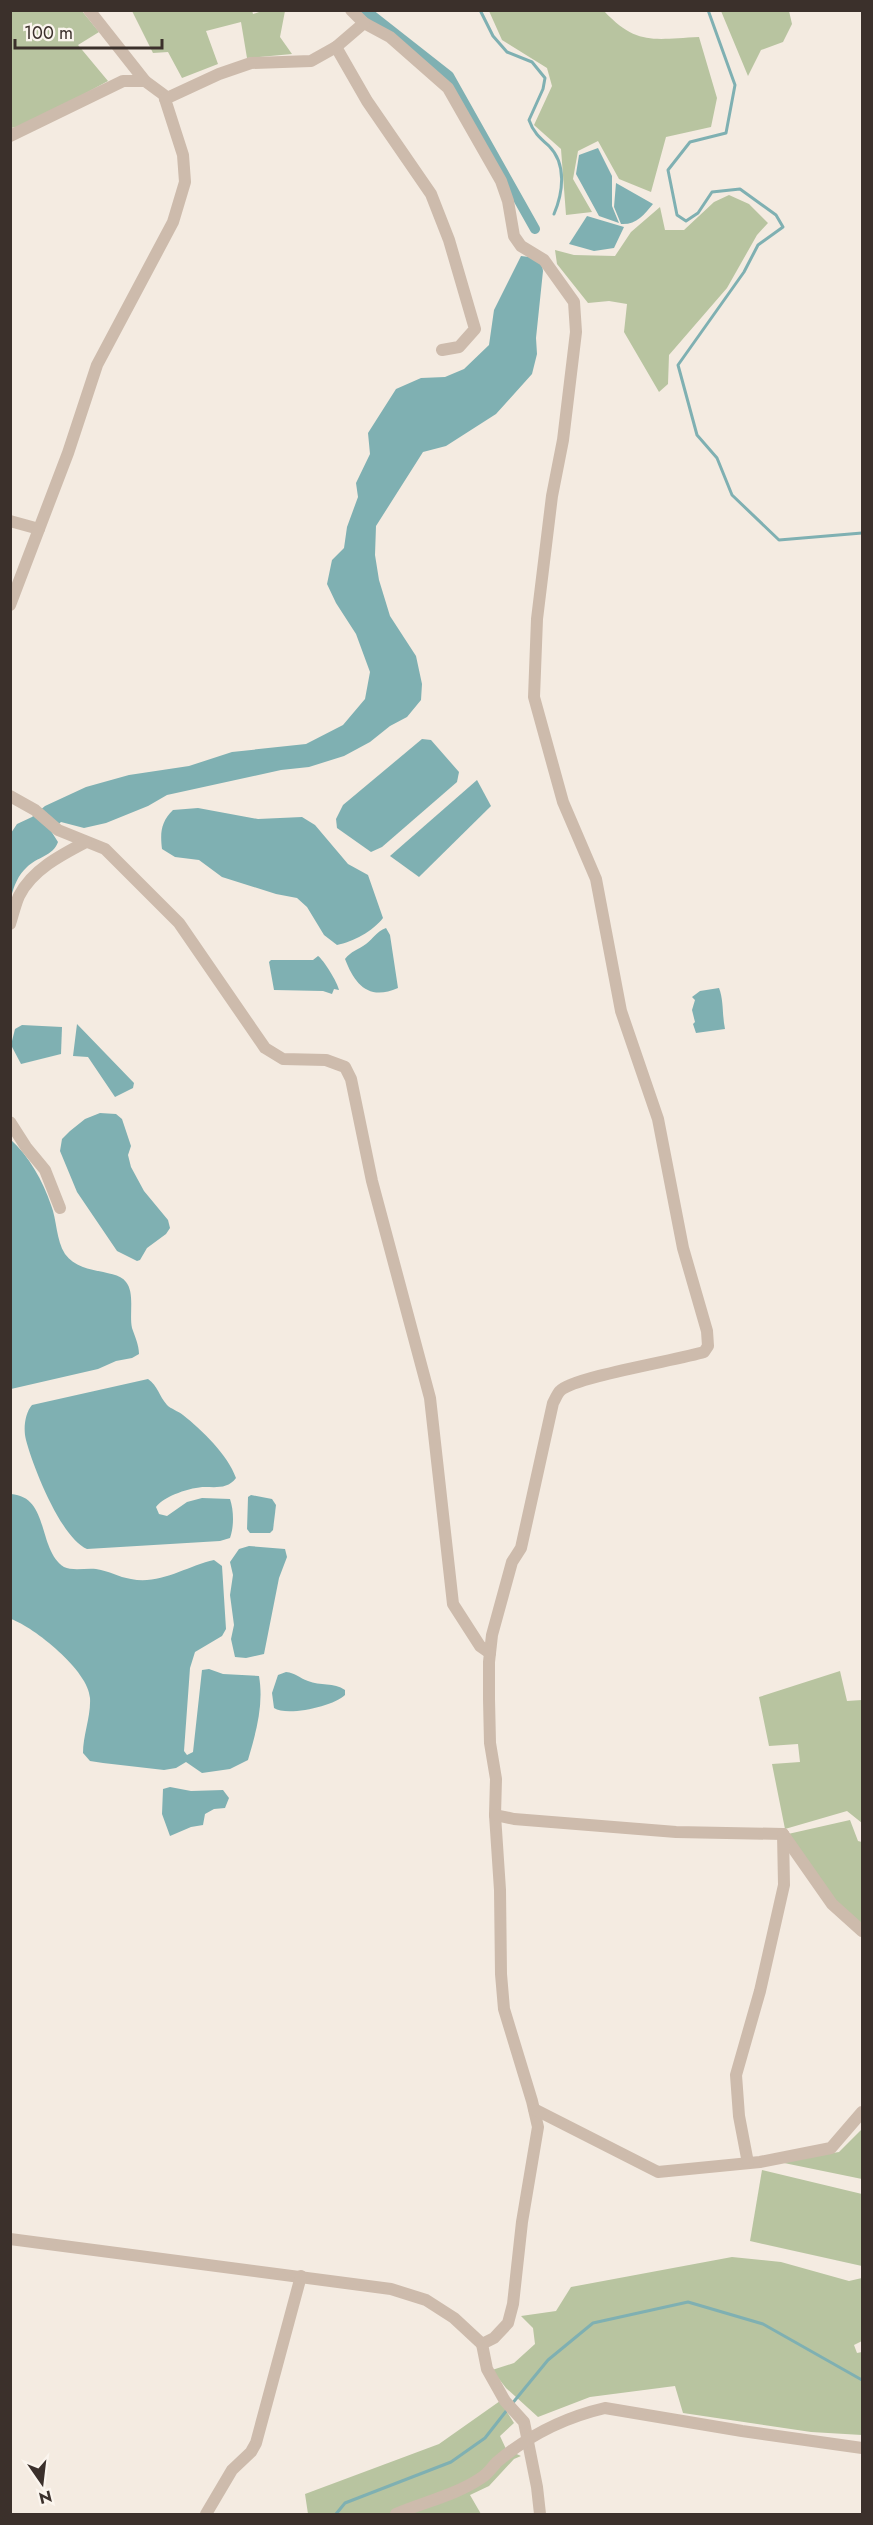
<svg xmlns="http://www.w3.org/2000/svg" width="873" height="2525" viewBox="0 0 873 2525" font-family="Jost,sans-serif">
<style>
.green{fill:#b8c4a0}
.water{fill:#7fb0b2}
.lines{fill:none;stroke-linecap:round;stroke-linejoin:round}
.stream{stroke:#7fb0b2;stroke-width:3}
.canal{stroke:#7fb0b2;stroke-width:10}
.minor{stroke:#cdbbac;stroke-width:12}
</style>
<rect width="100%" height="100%" fill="#f4ebe1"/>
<!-- green -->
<g class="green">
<polygon points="252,10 253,14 262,11 285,11 280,37 292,54 247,58 241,22 206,31 218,64 182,78 168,52 153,53 132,11"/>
<polygon points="10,11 82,11 99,32 78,45 108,81 27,125 11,128"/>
<path d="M 489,11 L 604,11 C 637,46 654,39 699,37 L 717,98 L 711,127 L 666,137 L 651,192 L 619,179 L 598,141 L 578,151 L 573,179 L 592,212 L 566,215 L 561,149 L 534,125 L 552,86 L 547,68 L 502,40 Z"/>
<polygon points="721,11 789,11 792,24 783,42 761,50 748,76"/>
<polygon points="729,195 749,204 768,223 757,235 727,288 669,355 668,384 659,392 624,332 627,304 609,301 588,303 557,264 555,250 574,255 615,256 631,232 660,207 665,230 684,230 714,202"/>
<polygon points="840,1671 847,1701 862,1700 862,1823 847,1811 785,1829 772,1764 800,1762 798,1744 769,1746 759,1697"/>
<polygon points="850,1820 858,1841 862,1842 862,1925 833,1902 788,1834"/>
<polygon points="862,2129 862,2179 784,2163 794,2159 839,2152"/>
<polygon points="762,2170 862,2194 862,2266 750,2241"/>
<polygon points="732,2257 781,2262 849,2281 862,2278 862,2341 854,2345 857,2353 862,2352 862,2435 811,2432 683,2413 675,2386 590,2397 538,2417 506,2388 492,2370 514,2363 535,2344 533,2328 521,2316 556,2311 571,2287"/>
<polygon points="500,2401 514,2423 500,2436 506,2449 521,2456 514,2459 489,2486 470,2495 481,2514 308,2514 305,2494 439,2444"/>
</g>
<!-- water -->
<g class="water">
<polygon points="598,148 612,176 612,206 619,223 599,216 576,174 579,155"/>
<path d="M 616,183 L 653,204 C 644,215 636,225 621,224 L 614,207 Z"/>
<polygon points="587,216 624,227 614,248 594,251 569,244"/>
<path d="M 521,256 L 529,257 L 542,265 L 543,271 L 536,338 L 537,354 L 532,374 L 496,414 L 446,446 L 423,452 L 376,526 L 375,555 L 379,580 L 390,616 L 416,656 L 422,684 L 421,700 L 407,717 L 390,726 L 370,742 L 344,756 L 309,767 L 281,770 L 167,795 L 148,806 L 106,823 L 84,828 L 61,822 L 51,831 L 58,842 C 53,856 37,857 27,867 C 18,875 14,886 11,897 L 11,833 L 17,824 L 32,817 L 45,806 L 86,787 L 129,775 L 189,766 L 232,752 L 306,744 L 343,725 L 365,699 L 370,672 L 356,634 L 336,603 L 327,584 L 332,560 L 344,548 L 347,527 L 358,497 L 356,483 L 370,454 L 368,433 L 396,389 L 421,378 L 445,377 L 464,369 L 489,345 L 494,310 Z"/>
<polygon points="422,739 431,740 459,772 457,782 382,847 371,852 337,828 336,819 343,805"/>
<polygon points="477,780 491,806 419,877 390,856"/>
<path d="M 198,808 L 258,819 L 302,817 L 315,825 L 348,864 L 368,875 L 383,918 C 373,931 353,942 337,945 L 324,935 L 307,907 L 297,898 L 276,894 L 222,877 L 199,860 L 175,857 L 162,849 C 160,832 161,822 173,810 Z"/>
<path d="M 386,928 L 390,935 L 398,988 C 369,1001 355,985 345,959 C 351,951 358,950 366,944 C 374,938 376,932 386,928 Z"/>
<path d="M 318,956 C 323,959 338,983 339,990 L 334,989 L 332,994 L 323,991 L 274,990 L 269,962 L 271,960 L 313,960 Z"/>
<path d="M 719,988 C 724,1001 722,1015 725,1029 L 696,1033 L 693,1024 L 695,1022 L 692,1010 L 695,1000 L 692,997 L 700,991 Z"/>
<polygon points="77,1024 134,1083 133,1088 115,1097 88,1057 73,1056"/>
<polygon points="22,1025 62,1027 61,1054 21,1064 11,1045 15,1029"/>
<polygon points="100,1113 116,1114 122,1119 131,1146 128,1155 131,1167 144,1191 168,1220 170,1228 166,1234 147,1248 140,1260 137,1261 117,1251 77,1192 60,1151 62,1139 70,1131 85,1119"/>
<path d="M 10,1139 C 29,1156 43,1181 51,1205 C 57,1220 56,1240 65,1254 C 81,1276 116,1268 126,1282 C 135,1293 129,1314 132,1328 C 135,1337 139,1345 139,1354 L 132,1358 L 116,1361 L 98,1369 L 11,1389 Z"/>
<path d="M 148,1379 C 158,1386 159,1396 167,1405 C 171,1409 178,1411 183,1415 C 202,1430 228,1455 236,1478 C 228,1489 216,1487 205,1487 C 191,1487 164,1496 156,1507 L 159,1514 L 167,1516 L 187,1502 L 202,1498 L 230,1499 C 234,1511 234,1527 230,1538 L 220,1541 L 87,1549 C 61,1538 33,1467 26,1440 C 23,1429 25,1413 32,1405 Z"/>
<path d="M 11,1494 C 50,1497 37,1549 64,1567 C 72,1571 86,1568 96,1569 C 110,1571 118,1577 131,1579 C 160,1585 187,1566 214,1560 L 222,1566 L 226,1629 L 222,1636 L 195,1652 L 190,1668 L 184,1751 L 187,1755 L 193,1752 L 202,1670 L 209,1669 L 223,1674 L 259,1676 C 264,1705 256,1732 248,1760 L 230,1769 L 202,1773 L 186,1762 L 176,1768 L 164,1770 L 103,1763 L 90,1761 L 83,1753 C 83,1735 91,1716 90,1698 C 89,1671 34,1627 11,1619 Z"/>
<polygon points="251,1495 272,1499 276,1505 273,1530 270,1533 250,1533 247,1529 248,1497"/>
<polygon points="249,1546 285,1549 287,1557 279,1578 264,1654 246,1658 235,1657 231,1639 234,1625 230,1595 233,1575 230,1562 239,1549"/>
<path d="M 286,1672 C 296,1673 299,1678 308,1681 C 320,1686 334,1682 345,1690 L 345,1695 C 334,1706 287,1717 274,1708 L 272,1693 L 278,1675 Z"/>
<polygon points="170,1787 191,1791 223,1790 229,1798 225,1808 214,1809 205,1814 203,1825 191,1827 170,1836 162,1814 163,1789"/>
</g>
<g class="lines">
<!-- stream -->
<g class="stream">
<path d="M 480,10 L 493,36 L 507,52 L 532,62 L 545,78 L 543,89 L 529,120 C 533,132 540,138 549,146 C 567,164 563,193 554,214"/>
<polyline points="708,10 735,85 726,133 690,142 668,170 677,215 686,221 698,213 712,192 740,189 776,215 783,227 758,245 744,272 678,365 697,435 717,458 732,495 779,540 862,533"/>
<polyline points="511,2405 548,2360 593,2323 688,2302 763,2324 862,2380"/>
<polyline points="336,2514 345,2503 451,2462 485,2438 507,2410"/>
</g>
<!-- canal -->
<polyline class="canal" points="365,10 449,76 535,229"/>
<!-- minor -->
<g class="minor">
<polyline points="89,10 145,81 164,95 165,99"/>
<path d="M 351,10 L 364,23 L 390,37 L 448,88 L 501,181 L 508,201 L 514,236 L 521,246 L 544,260 L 574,302 L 576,332 L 563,440 L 552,496 L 537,619 L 534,697 L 563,802 L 596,879 L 621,1011 L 658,1119 L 683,1248 L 707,1331 L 708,1346 L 704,1352 C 678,1360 573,1377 560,1391 C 557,1394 555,1400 553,1403 L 521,1548 L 512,1562 L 492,1635 L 489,1662 L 489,1699 L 490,1743 L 496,1779 L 495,1815 L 500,1890 L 501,1974 L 504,2009 L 532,2101 L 538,2127 L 522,2222 L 513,2304 L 508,2323 L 494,2338 L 482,2344 L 487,2369 L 505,2401 L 524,2422 L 537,2487 L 540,2514"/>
<polyline points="336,47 367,101 431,194 449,240 475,329 459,347 442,350"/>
<polyline points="10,136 123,81 145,81"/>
<polyline points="10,521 39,529"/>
<polyline points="10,605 68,453 97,365 173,222 185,182 183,155 165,99 219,74 251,63 311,61 336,47 364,23"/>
<polyline points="10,796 35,810 58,830 105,849 179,923 265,1048 283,1059 326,1060 345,1067 351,1079 372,1181 430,1398 453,1604 480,1646 490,1653"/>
<path d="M 10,924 C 13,915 15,905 19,896 C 32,870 61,855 86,842"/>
<polyline points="10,1122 26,1147 45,1170 60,1208"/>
<polyline points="495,1815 514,1819 676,1832 783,1834"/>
<polyline points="783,1834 832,1904 862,1931"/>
<polyline points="534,2109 658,2172 760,2162 831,2148 862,2112"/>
<polyline points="748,2163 739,2116 736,2075 760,1991 784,1885 783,1834"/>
<polyline points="10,2239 391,2289 426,2300 454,2318 482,2344"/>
<polyline points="206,2514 232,2470 251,2452 256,2443 301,2276"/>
<path d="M 396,2514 C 424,2502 456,2495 481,2478 C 488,2474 492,2467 497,2462 C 528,2436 566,2417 605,2408 L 742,2431 L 862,2448"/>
</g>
</g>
<!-- border -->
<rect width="873" height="2525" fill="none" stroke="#3b302b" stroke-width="24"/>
<!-- north arrow -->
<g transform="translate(42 2483) rotate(166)" stroke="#fbf5ee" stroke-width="4.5" paint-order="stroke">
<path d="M0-4.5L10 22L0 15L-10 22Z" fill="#3b302b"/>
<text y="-9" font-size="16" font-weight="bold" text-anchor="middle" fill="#3b302b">N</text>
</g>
<!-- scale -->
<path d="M15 39v9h147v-9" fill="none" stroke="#3b302b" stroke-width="3"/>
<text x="24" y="39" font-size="18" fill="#3b302b" stroke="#fbf5ee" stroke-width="4.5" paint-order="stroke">100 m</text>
</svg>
